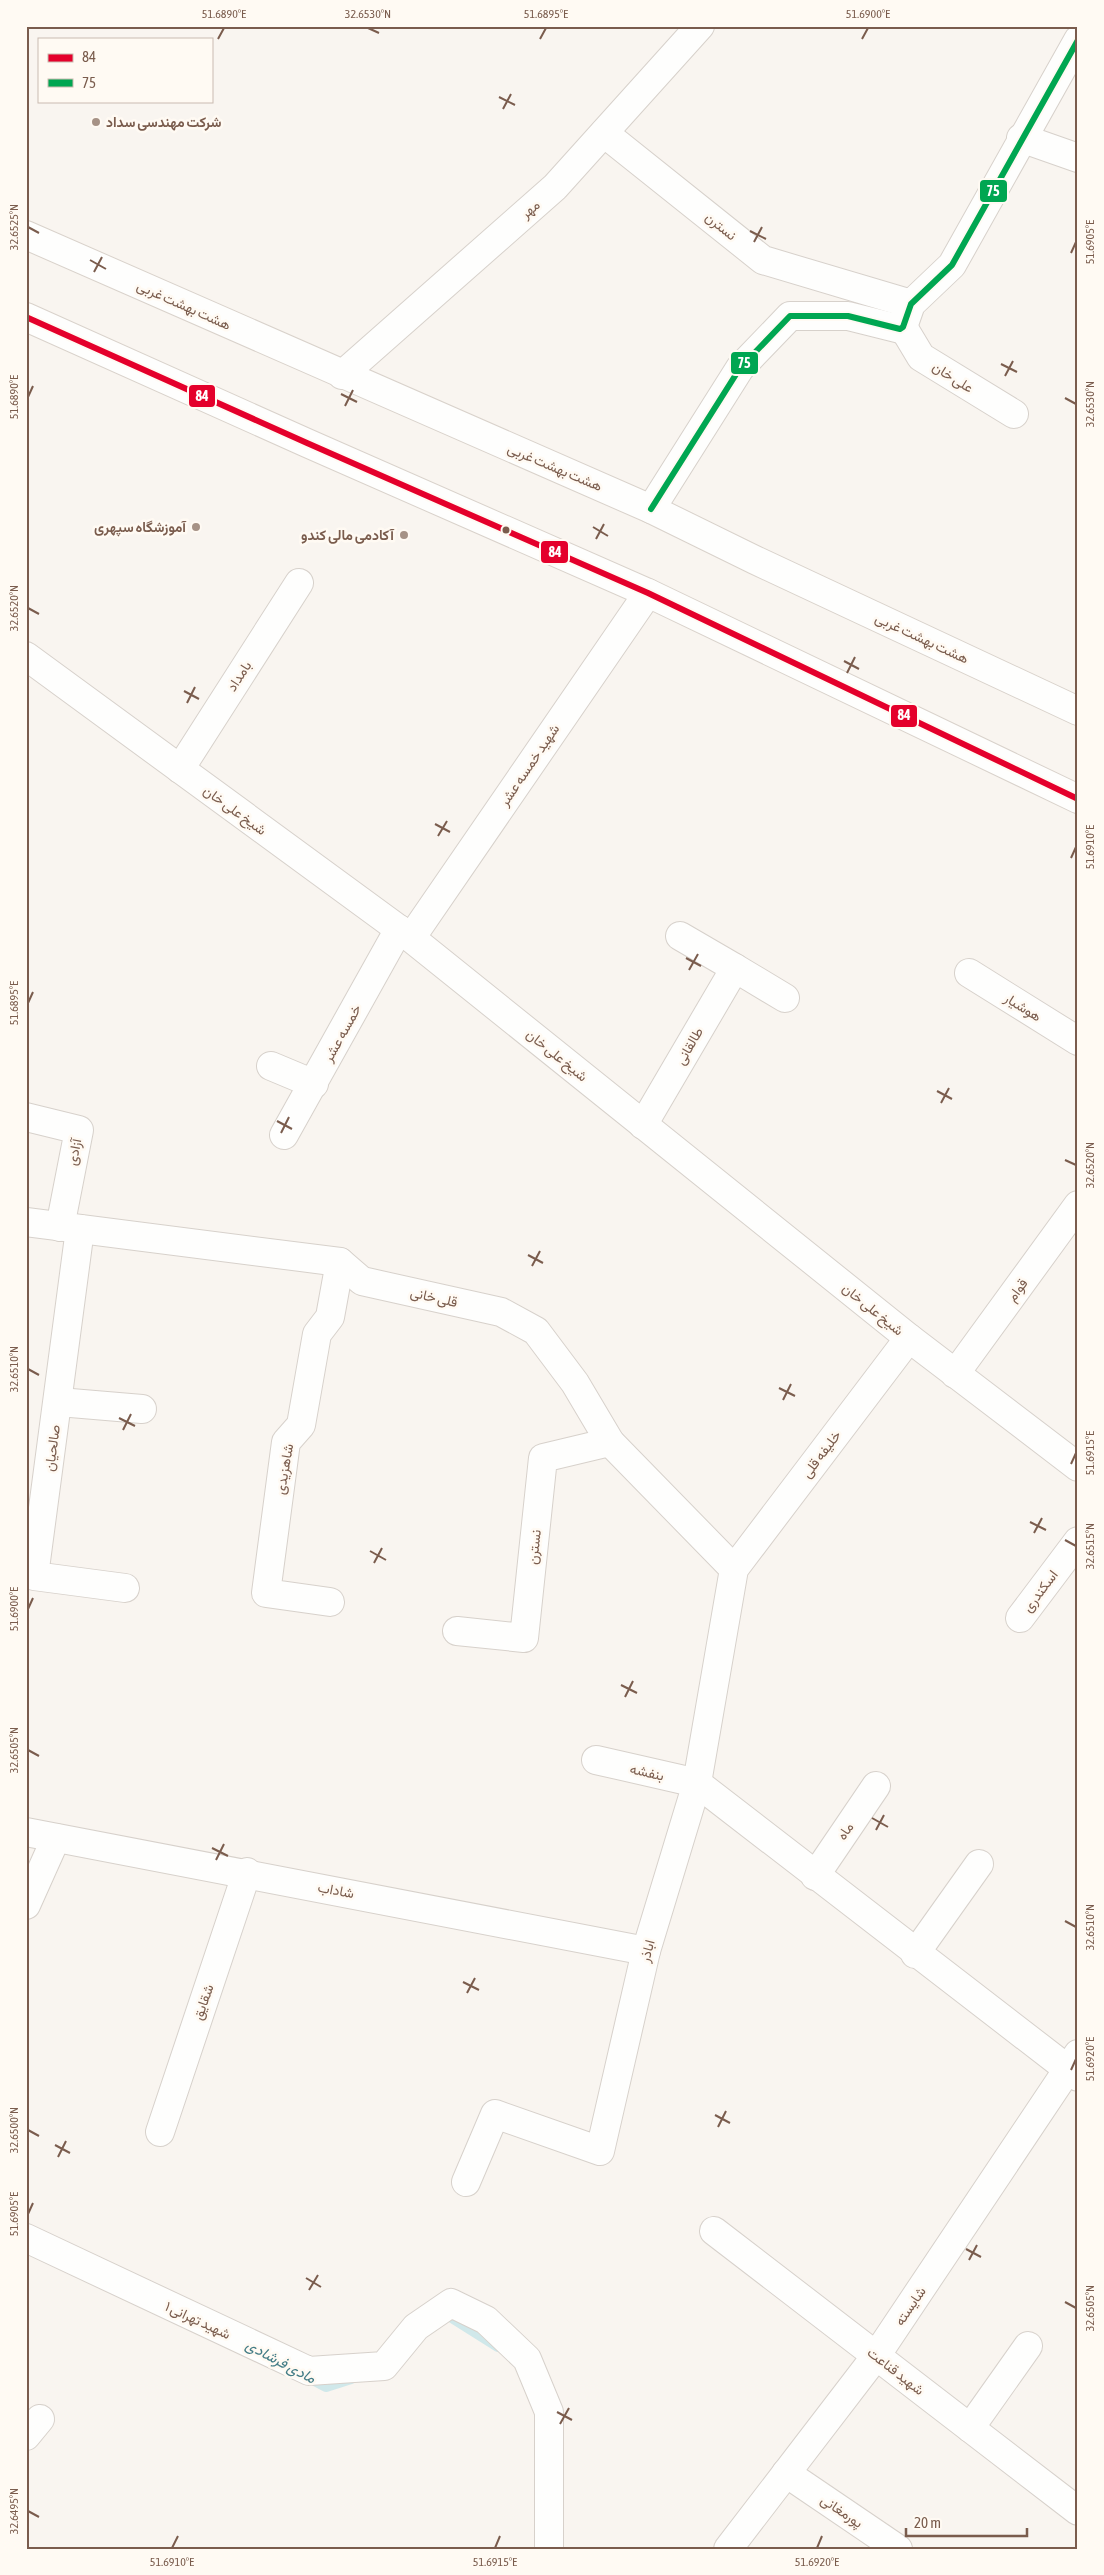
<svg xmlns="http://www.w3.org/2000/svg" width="1104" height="2575" viewBox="0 0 1104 2575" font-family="'Asap Condensed',Vazirmatn,sans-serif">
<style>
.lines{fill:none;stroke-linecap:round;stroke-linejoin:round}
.stream{stroke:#d0e8ea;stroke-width:12}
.minor-casing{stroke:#d7d1cb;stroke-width:30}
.secondary-casing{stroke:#d9d2cb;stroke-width:30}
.minor{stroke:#fefefd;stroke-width:28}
.secondary{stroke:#fefefd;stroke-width:28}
.bus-1-casing{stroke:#fffaf3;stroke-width:10}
.bus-2-casing{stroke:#fffaf3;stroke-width:10}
.bus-1{stroke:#e4002b;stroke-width:6}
.bus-2{stroke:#00a651;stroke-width:6}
.ticks{fill:none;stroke:#7a5c4d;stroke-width:2}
.poi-dot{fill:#a69286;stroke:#fffaf3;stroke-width:2}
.bus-dot{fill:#7a5c4d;stroke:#fffaf3;stroke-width:2}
.labels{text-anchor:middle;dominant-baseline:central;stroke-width:5;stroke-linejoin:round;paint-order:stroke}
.poi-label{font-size:14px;font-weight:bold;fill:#7a5c4d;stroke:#fffaf3;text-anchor:end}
.street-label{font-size:14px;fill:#7a5c4d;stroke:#fffaf3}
.water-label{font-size:15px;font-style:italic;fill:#437c86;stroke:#fffaf3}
.line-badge{stroke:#fffaf3;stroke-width:2}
.badge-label{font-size:14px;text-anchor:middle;font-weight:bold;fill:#fff}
.neatline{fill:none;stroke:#7a5c4d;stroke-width:2}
.ticks-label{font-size:12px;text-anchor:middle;fill:#7a5c4d}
</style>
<rect width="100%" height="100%" fill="#f9f5f0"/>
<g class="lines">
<!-- stream -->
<g class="stream">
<polyline points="452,2317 498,2346"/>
<polyline points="309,2377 326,2386 351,2378"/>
</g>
<!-- minor casing -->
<g class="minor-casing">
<g id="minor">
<polyline points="604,133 763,260 911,304"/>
<polyline points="1021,138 1078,158"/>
<polyline points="903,327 921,357 1014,414"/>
<polyline points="342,375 555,187 700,26"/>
<polyline points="651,509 740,368 790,316 848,316 900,329 903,327 911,304 952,265 1078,40"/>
<polyline points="26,656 411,938 909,1338 1078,1467"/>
<polyline points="180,769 299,583"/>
<polyline points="411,938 648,593"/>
<polyline points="735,968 785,998"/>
<polyline points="969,973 1078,1041"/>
<polyline points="271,1066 314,1084"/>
<polyline points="26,1117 79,1130 60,1227"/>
<polyline points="643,1125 735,968 680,936"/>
<polyline points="284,1135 399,929"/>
<polyline points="26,1222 340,1262 362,1281 501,1312 536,1331 575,1383 610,1442 734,1569"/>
<polyline points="80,1229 34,1576 125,1588"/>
<polyline points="955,1374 1078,1205"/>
<polyline points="59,1402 142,1409"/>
<polyline points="330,1602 266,1593 286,1442 301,1425 317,1334 330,1317 340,1262"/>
<polyline points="1020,1618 1078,1541"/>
<polyline points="457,1631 524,1638 543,1458 610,1442"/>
<polyline points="596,1760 697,1783 1078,2077"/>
<polyline points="26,1832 646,1951"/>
<polyline points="815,1876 876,1786"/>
<polyline points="26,1905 56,1838"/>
<polyline points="915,1954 979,1864"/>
<polyline points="160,2132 247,1872"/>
<polyline points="466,2182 495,2114 600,2151 646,1951 697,1783 734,1569 909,1338"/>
<polyline points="714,2231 1078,2511"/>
<polyline points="26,2238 309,2371 384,2366 416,2327 451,2303 486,2320 527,2359 549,2412 549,2549"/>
<polyline points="970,2428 1028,2346"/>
<polyline points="26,2436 40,2419"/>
<polyline points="786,2473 898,2549"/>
<polyline points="728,2549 876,2356 1078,2054"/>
</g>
</g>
<!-- secondary casing -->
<g class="secondary-casing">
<g id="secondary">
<polyline points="26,235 651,509 755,560 1078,711"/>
<polyline points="26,317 307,443 648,593 1078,799"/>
</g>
</g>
<!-- minor -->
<use href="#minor" class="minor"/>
<!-- secondary -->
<use href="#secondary" class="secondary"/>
<!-- bus-1 casing -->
<g class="bus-1-casing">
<polyline id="bus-1" points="26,317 307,443 648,593 1078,799"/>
</g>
<!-- bus-2 casing -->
<g class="bus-2-casing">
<polyline id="bus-2" points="651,509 740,368 790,316 848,316 900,329 903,327 911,304 952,265 1078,40"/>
</g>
<!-- bus-1 -->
<use href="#bus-1" class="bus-1"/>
<!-- bus-2 -->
<use href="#bus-2" class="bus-2"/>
</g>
<!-- ticks -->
<path class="ticks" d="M 368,28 L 379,33M 218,39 L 224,28M 540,39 L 546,28M 862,39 L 868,28M 499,97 L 515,105M 503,109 L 511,94M 28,227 L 39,233M 750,231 L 766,239M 754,242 L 762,227M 1071,253 L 1076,242M 90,260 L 106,269M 94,272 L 102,257M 1001,364 L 1017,372M 1005,376 L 1013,361M 341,394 L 357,402M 28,397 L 33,386M 1065,398 L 1076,404M 345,406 L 353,390M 593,527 L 608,536M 596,539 L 604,524M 28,608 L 39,614M 844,661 L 859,669M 847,673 L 855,657M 184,691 L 199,699M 187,703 L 195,687M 435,824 L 450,832M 438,836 L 447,821M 1071,858 L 1076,847M 686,958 L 701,966M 689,970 L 698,954M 28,1003 L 33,992M 937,1091 L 952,1099M 941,1103 L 949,1088M 277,1121 L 292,1129M 281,1133 L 289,1117M 1065,1160 L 1076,1165M 528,1255 L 543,1263M 532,1266 L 540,1251M 28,1369 L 39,1375M 779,1388 L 795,1396M 783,1400 L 791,1384M 119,1418 L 135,1426M 123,1430 L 131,1414M 1071,1464 L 1076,1453M 1030,1522 L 1046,1530M 1034,1533 L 1042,1518M 1065,1540 L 1076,1546M 370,1551 L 386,1560M 374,1563 L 382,1548M 28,1609 L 33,1598M 621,1685 L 637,1693M 625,1697 L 633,1681M 28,1750 L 39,1756M 872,1818 L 888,1827M 876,1830 L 884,1815M 212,1848 L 228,1856M 216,1860 L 224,1844M 1065,1921 L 1076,1927M 463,1982 L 479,1990M 467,1993 L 475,1978M 1071,2070 L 1076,2059M 715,2115 L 730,2123M 718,2127 L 726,2111M 28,2130 L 39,2136M 55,2145 L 70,2153M 58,2157 L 66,2141M 28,2214 L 33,2203M 966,2249 L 981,2257M 969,2260 L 977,2245M 306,2278 L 321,2287M 309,2290 L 318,2275M 1065,2302 L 1076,2308M 557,2412 L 572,2420M 560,2424 L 569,2408M 28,2511 L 39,2517M 172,2548 L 178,2536M 495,2548 L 500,2536M 817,2548 L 822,2536"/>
<!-- markers -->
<g class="poi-dot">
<circle cx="96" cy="122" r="5"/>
<circle cx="196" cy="527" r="5"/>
<circle cx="404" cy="535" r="5"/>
</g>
<circle class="bus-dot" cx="506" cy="530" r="4.5"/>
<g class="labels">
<!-- poi labels -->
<g class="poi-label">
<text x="106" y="122" text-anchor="start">شرکت مهندسی سداد</text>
<text x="186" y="527">آموزشگاه سپهری</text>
<text x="394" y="535">آکادمی مالی کندو</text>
</g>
<!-- street labels -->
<g class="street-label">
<text transform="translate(530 209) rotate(-41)">مهر</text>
<text transform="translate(721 226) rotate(39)">نسترن</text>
<text transform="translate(184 305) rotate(24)">هشت بهشت غربی</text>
<text transform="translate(953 377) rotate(32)">علی خان</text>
<text transform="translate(555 467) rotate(23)">هشت بهشت غربی</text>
<text transform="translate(922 638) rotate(25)">هشت بهشت غربی</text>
<text transform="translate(239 676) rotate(-57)">بامداد</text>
<text transform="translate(529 765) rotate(-56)">شهید خمسه عشر</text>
<text transform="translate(235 810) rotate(36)">شیخ علی خان</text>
<text transform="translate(1023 1007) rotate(32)">هوشیار</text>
<text transform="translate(342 1033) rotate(-61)">خمسه عشر</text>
<text transform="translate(689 1046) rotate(-60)">طالقانی</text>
<text transform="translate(557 1055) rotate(39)">شیخ علی خان</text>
<text transform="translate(74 1152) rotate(-79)">آزادی</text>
<text transform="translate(1017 1290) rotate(-54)">قوام</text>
<text transform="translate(434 1297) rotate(13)">قلی خانی</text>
<text transform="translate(873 1309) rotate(39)">شیخ علی خان</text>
<text transform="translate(52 1448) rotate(-82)">صالحیان</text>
<text transform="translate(821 1454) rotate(-53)">خلیفه قلی</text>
<text transform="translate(284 1469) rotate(-80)">شاهزیدی</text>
<text transform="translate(534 1547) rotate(-84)">نسترن</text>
<text transform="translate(1040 1591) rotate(-53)">اسکندری</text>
<text transform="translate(647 1772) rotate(13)">بنفشه</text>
<text transform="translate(845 1831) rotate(-56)">ماه</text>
<text transform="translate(336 1890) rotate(11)">شاداب</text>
<text transform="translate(647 1951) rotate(-75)">اباذر</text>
<text transform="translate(203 2002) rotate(-71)">شقایق</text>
<text transform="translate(910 2306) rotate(-56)">شایسته</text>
<text transform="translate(198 2320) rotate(25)">شهید تهرانی ۱</text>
<text transform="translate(896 2371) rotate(38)">شهید قناعت</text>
<text transform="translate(842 2511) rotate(34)">پورمغانی</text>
</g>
<!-- water labels -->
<g class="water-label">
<text transform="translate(281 2361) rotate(28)">مادی فرشادی</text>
</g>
</g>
<g class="line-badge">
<rect x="979" y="179" width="29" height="24" rx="5" fill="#00a651"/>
<rect x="730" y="351" width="29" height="24" rx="5" fill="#00a651"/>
<rect x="188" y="384" width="28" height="24" rx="5" fill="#e4002b"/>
<rect x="540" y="540" width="29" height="24" rx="5" fill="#e4002b"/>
<rect x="890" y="704" width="28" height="24" rx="5" fill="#e4002b"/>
</g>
<g class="badge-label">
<text x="993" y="196">75</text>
<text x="744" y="368">75</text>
<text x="202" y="401">84</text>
<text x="555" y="557">84</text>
<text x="904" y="720">84</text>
</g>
<!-- border -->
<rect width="1104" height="2575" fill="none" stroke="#fffaf3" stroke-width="55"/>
<!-- legend -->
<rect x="38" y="38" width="175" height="65" fill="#fffaf3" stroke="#cabbb1"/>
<rect x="48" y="54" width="25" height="8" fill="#e4002b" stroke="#cabbb1"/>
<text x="82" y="62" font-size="15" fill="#7a5c4d">84</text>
<rect x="48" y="79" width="25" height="8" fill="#00a651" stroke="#cabbb1"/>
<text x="82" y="88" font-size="15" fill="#7a5c4d">75</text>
<!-- scale -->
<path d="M906 2528v8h121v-8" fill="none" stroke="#7a5c4d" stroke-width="2.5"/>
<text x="914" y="2528" font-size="15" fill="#7a5c4d" stroke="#fffaf3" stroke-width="4" paint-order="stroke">20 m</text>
<rect x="28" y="28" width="1048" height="2520" class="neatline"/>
<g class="ticks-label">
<text x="224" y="18">51.6890°E</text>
<text x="368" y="18">32.6530°N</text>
<text x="546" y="18">51.6895°E</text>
<text x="868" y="18">51.6900°E</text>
<text transform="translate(14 227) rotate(-90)" y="4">32.6525°N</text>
<text transform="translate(1090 242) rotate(-90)" y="4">51.6905°E</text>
<text transform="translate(14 397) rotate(-90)" y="4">51.6890°E</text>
<text transform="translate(1090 404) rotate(-90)" y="4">32.6530°N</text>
<text transform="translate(14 608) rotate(-90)" y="4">32.6520°N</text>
<text transform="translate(1090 847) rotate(-90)" y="4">51.6910°E</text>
<text transform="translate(14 1003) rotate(-90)" y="4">51.6895°E</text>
<text transform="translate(1090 1165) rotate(-90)" y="4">32.6520°N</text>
<text transform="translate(14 1369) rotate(-90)" y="4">32.6510°N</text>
<text transform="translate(1090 1453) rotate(-90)" y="4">51.6915°E</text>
<text transform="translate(1090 1546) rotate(-90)" y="4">32.6515°N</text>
<text transform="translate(14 1609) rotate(-90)" y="4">51.6900°E</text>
<text transform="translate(14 1750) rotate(-90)" y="4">32.6505°N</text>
<text transform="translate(1090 1927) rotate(-90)" y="4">32.6510°N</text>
<text transform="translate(1090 2059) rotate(-90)" y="4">51.6920°E</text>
<text transform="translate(14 2130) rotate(-90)" y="4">32.6500°N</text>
<text transform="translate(14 2214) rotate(-90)" y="4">51.6905°E</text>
<text transform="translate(1090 2308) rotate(-90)" y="4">32.6505°N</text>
<text transform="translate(14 2511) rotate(-90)" y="4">32.6495°N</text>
<text x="172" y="2566">51.6910°E</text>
<text x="495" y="2566">51.6915°E</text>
<text x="817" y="2566">51.6920°E</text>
</g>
</svg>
